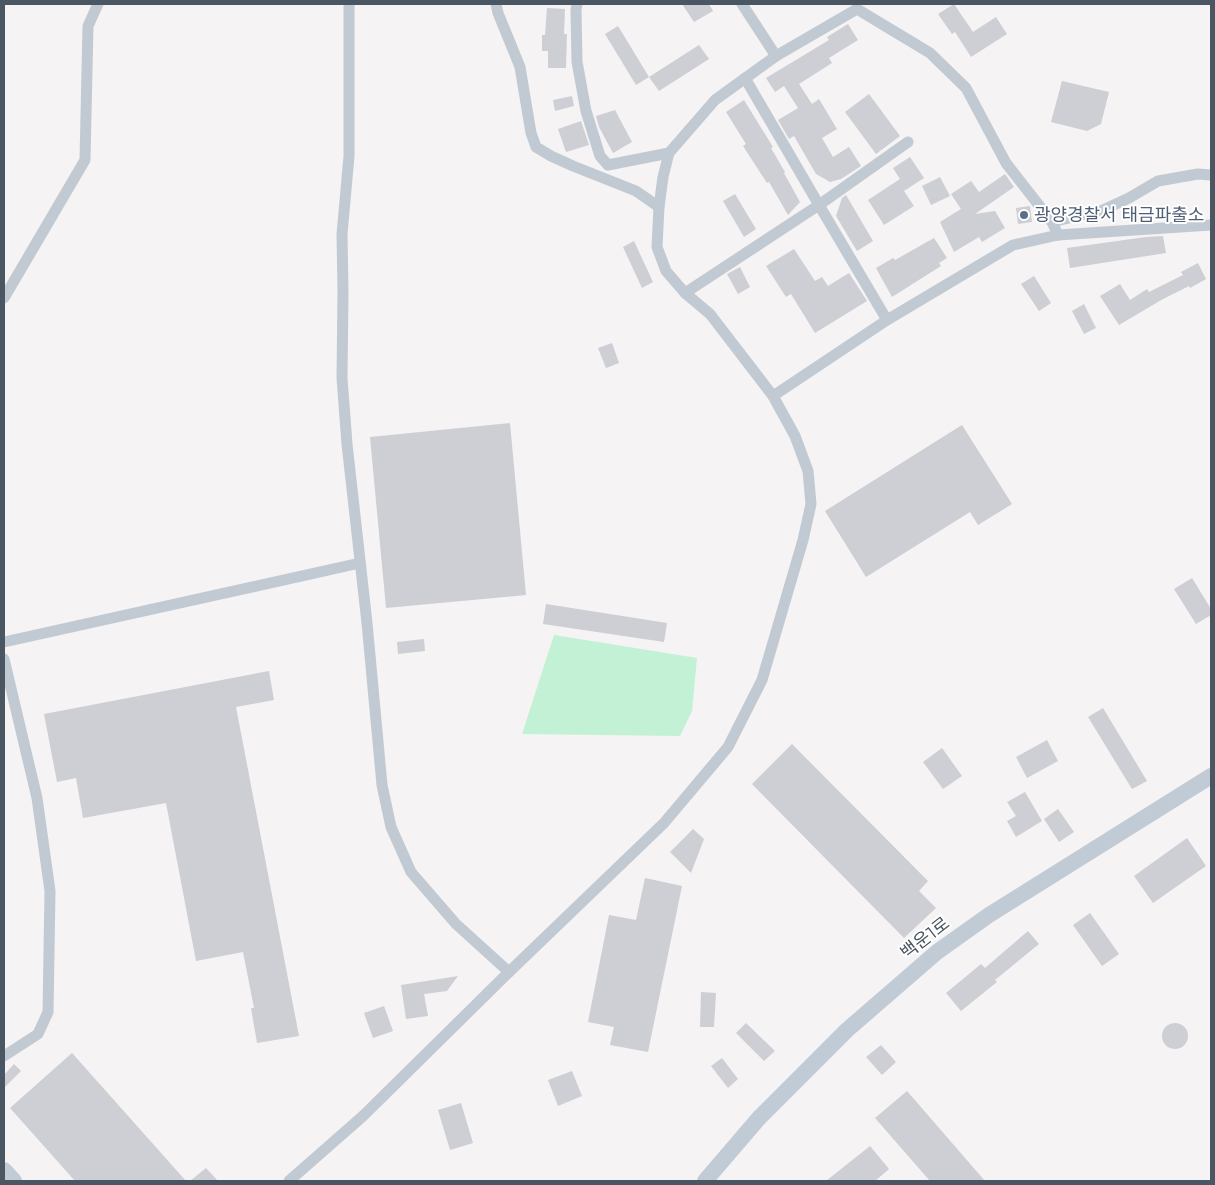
<svg xmlns="http://www.w3.org/2000/svg" width="1215" height="1185" viewBox="0 0 1215 1185" font-family="Montserrat,'Noto Sans KR',sans-serif">
<style>
.green{fill:#c3f1d5}
.building{fill:#cdcfd5}
.lines{fill:none;stroke-linecap:round;stroke-linejoin:round}
.street{stroke:#c1cad2;stroke-width:11}
.secondary{stroke:#c1cbd6;stroke-width:16}
.service-dot{fill:#5c6f8a;stroke:#fff;stroke-width:2}
.labels{text-anchor:middle;dominant-baseline:central;stroke-width:4;stroke-linejoin:round;paint-order:stroke}
.service-label{font-size:18px;fill:#4e5e75;stroke:#fff;text-anchor:start}
.street-label{font-size:18px;fill:#4a5661;stroke:#fff}
</style>
<rect width="100%" height="100%" fill="#f5f3f3"/>
<!-- green -->
<polygon class="green" points="554,635 697,658 692,711 680,736 522,734"/>
<!-- building -->
<g class="building">
<polygon points="682,4 709,4 713,11 694,22"/>
<polygon points="954,4 973,32 996,17 1007,34 971,57 955,32 952,34 938,14"/>
<polygon points="547,8 565,9 564,34 567,34 566,68 548,68 548,51 542,51 542,35 545,35"/>
<polygon points="848,24 858,40 829,58 832,63 799,84 812,104 819,99 837,129 822,138 833,157 849,147 861,166 841,179 830,182 816,174 794,136 789,139 778,120 798,108 784,86 775,92 766,78 829,40 827,37"/>
<polygon points="618,26 649,77 636,85 605,34"/>
<polygon points="699,45 709,59 659,91 649,77"/>
<polygon points="1062,81 1109,92 1101,124 1087,131 1051,122"/>
<polygon points="869,94 900,136 876,154 845,112"/>
<polygon points="572,96 574,106 555,111 553,100"/>
<polygon points="744,100 773,147 771,148 785,172 784,173 800,202 788,215 769,182 767,183 743,146 746,144 726,112"/>
<polygon points="615,110 632,142 613,153 599,127 596,116"/>
<polygon points="581,121 589,145 566,152 558,129"/>
<polygon points="910,157 924,178 904,191 914,206 884,225 868,200 900,179 893,168"/>
<polygon points="1005,174 1014,187 975,214 995,211 1005,228 982,242 979,237 954,252 940,222 961,209 951,194 971,181 979,192"/>
<polygon points="940,177 950,196 931,205 922,186"/>
<polygon points="735,194 756,229 744,237 723,201"/>
<polygon points="846,195 873,241 857,251 836,216 842,198"/>
<polygon points="1030,206 1032,222 1018,224 1016,208"/>
<polygon points="1163,236 1166,253 1070,268 1067,248 1146,237"/>
<polygon points="934,238 947,258 939,263 941,266 892,297 876,268 893,258 895,260"/>
<polygon points="634,241 653,282 642,288 623,247"/>
<polygon points="794,249 815,281 822,277 828,286 849,273 867,301 815,333 791,294 786,297 766,266"/>
<polygon points="1198,263 1206,279 1190,288 1189,286 1163,299 1119,325 1100,296 1120,284 1130,300 1147,289 1149,292 1183,275 1181,272"/>
<polygon points="740,267 750,287 738,294 727,274"/>
<polygon points="1034,276 1051,303 1039,311 1021,284"/>
<polygon points="1084,304 1096,328 1084,334 1072,311"/>
<polygon points="612,343 619,363 606,368 598,348"/>
<polygon points="510,423 526,595 386,608 370,437"/>
<polygon points="962,425 1012,504 978,525 970,512 866,577 825,511"/>
<polygon points="1192,578 1211,609 1211,615 1196,624 1174,589"/>
<polygon points="546,604 667,623 664,642 543,624"/>
<polygon points="424,639 425,651 398,654 397,642"/>
<polygon points="269,671 274,700 236,707 299,1036 257,1043 251,1008 254,1008 243,952 196,961 166,803 83,818 76,778 57,782 44,714"/>
<polygon points="1103,708 1147,781 1132,789 1088,717"/>
<polygon points="1047,740 1058,761 1027,778 1016,757"/>
<polygon points="792,744 928,881 919,891 936,908 904,938 752,784"/>
<polygon points="942,748 962,776 943,789 923,762"/>
<polygon points="1025,792 1042,821 1016,837 1007,821 1016,816 1007,802"/>
<polygon points="1058,809 1074,832 1059,842 1044,819"/>
<polygon points="693,829 704,839 691,873 670,852"/>
<polygon points="1187,838 1206,866 1153,903 1134,876"/>
<polygon points="645,878 682,886 648,1052 610,1045 614,1027 588,1022 609,915 636,920"/>
<polygon points="1090,913 1119,954 1102,966 1073,925"/>
<polygon points="1028,931 1039,944 995,980 997,982 961,1011 946,993 981,964 985,968"/>
<polygon points="458,976 447,991 424,994 428,1016 406,1019 401,985"/>
<polygon points="701,992 716,993 714,1027 700,1027"/>
<polygon points="384,1006 393,1031 373,1038 364,1013"/>
<polygon points="746,1023 775,1051 764,1061 736,1033"/>
<circle cx="1175" cy="1036" r="13"/>
<polygon points="881,1045 896,1062 882,1075 866,1057"/>
<polygon points="72,1053 186,1181 75,1181 10,1108"/>
<polygon points="722,1058 738,1079 728,1088 711,1066"/>
<polygon points="14,1064 21,1071 4,1088 4,1075"/>
<polygon points="572,1071 582,1096 558,1106 548,1080"/>
<polygon points="907,1091 985,1181 930,1181 875,1118"/>
<polygon points="461,1103 473,1143 450,1150 438,1110"/>
<polygon points="870,1146 889,1169 875,1181 826,1181"/>
<polygon points="206,1168 218,1181 190,1181"/>
</g>
<g class="lines">
<!-- street -->
<g class="street">
<polyline points="349,4 349,156 342,234 343,291 342,378 347,444 367,623 382,785 391,827 411,872 456,924 509,972"/>
<polyline points="496,4 498,13 520,67 531,133 536,147 551,156 573,166 636,191 659,207"/>
<polyline points="577,4 576,10 577,62 586,111 600,156 608,165 669,153"/>
<polyline points="742,4 776,56"/>
<polyline points="745,78 819,205 887,320"/>
<polyline points="1052,222 1103,210 1129,198 1158,181 1198,174 1211,175"/>
<polyline points="685,293 819,205 908,142"/>
<polyline points="4,298 85,160 88,26 98,4"/>
<polyline points="773,396 710,314 685,293 666,271 657,247 659,207 663,177 669,153 715,100 776,56 857,9 930,53 966,88 1006,163 1052,222 1058,235"/>
<polyline points="4,642 360,563"/>
<polyline points="4,659 37,798 50,891 48,1012 38,1034 4,1056"/>
<polyline points="289,1181 363,1116 509,972 664,823 728,747 762,680 803,540 811,504 808,471 795,436 773,396 887,320 1013,245 1058,235 1211,225"/>
</g>
<!-- secondary -->
<g class="secondary">
<polyline points="4,1170 14,1181"/>
<polyline points="705,1181 759,1118 847,1030 937,952 989,915 1211,776"/>
</g>
</g>
<!-- markers -->
<circle class="service-dot" cx="1024" cy="215" r="5"/>
<g class="labels">
<!-- service labels -->
<g class="service-label">
<text x="1034" y="215">광양경찰서 태금파출소</text>
</g>
<!-- street labels -->
<g class="street-label">
<text transform="translate(925 938) rotate(-38)">백운1로</text>
</g>
</g>
<!-- border -->
<rect width="1215" height="1185" fill="none" stroke="#4a5661" stroke-width="10"/>
</svg>
